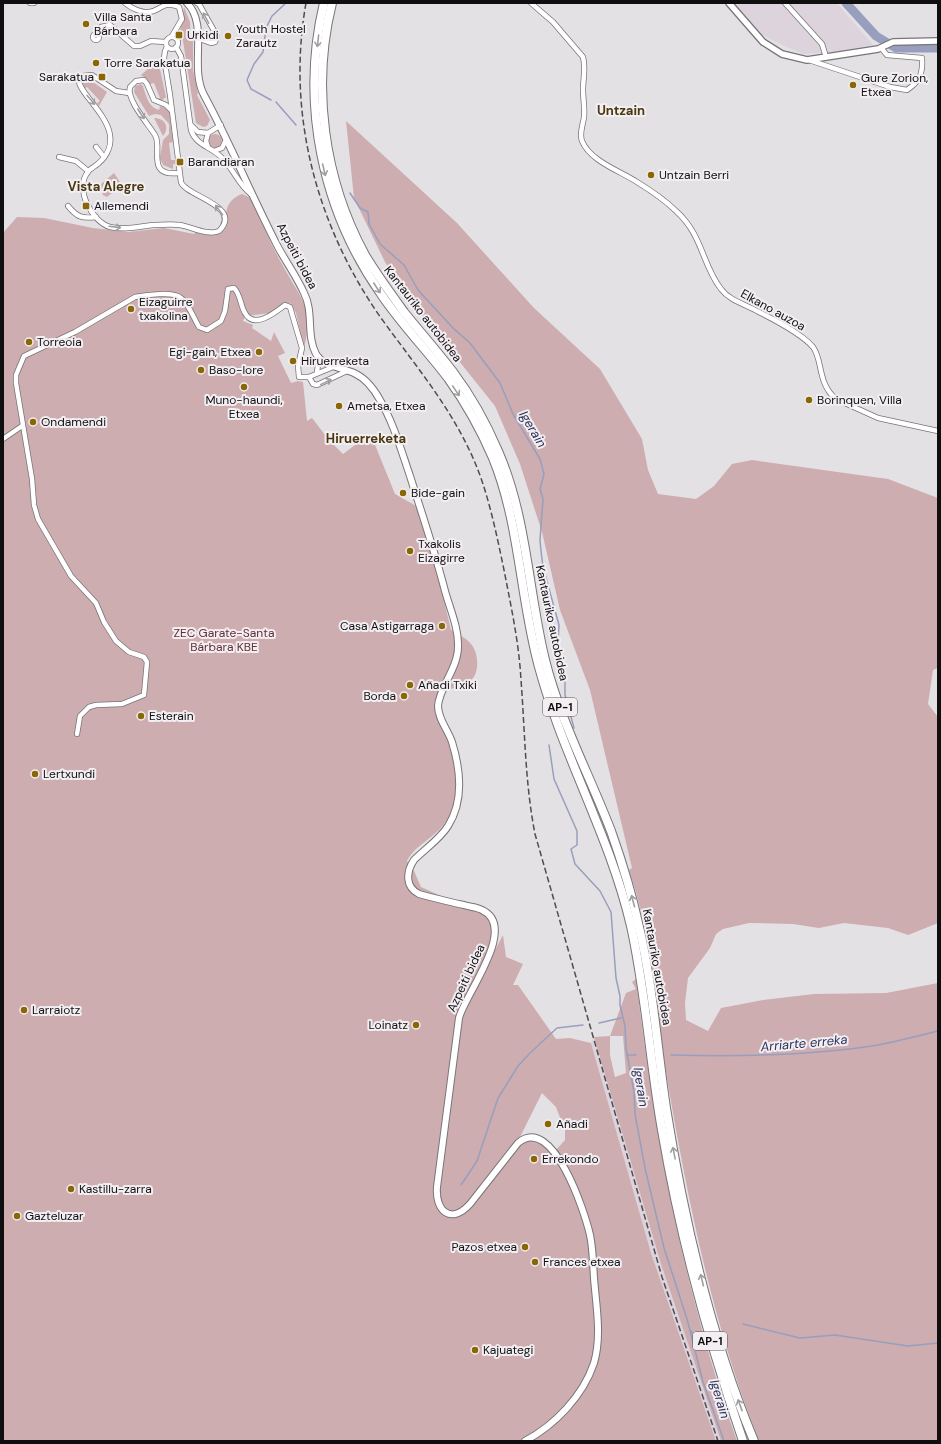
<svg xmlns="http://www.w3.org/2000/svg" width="941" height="1444" viewBox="0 0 941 1444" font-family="'DM Sans',sans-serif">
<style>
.built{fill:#dcd3dd}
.green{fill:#cdadaf;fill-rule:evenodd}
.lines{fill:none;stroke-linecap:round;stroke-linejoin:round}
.stream{stroke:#989ebd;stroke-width:1.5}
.river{stroke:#989ebd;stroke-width:9}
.minor-casing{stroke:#787478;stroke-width:6}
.tertiary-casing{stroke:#787478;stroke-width:8}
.secondary-casing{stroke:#787478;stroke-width:8}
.motorway-casing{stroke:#787478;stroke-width:10}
.minor{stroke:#fff;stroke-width:4.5}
.tertiary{stroke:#fff;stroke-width:5.5}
.secondary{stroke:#fff;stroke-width:6}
.motorway{stroke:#fff;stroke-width:8}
.rail{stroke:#4f4d4f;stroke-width:1.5;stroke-dasharray:6 3;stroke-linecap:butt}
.oneway{stroke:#9f9f9f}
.poi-dot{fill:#896705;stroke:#f2eef2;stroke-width:1.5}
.labels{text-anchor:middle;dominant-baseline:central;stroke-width:4;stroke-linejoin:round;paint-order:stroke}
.shield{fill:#f2eef2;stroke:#545254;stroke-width:1}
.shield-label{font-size:11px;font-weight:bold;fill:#100f10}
.poi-label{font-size:12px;fill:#100f10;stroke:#f2eef2;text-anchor:start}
.street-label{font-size:12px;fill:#100f10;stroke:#f2eef2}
.park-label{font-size:12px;fill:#622e35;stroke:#f2eef2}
.neighbourhood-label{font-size:13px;font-weight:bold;fill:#493810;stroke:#f2eef2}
.water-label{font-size:13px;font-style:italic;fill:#2c325c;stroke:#f2eef2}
</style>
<rect width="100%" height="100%" fill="#e4e1e5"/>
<!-- built -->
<g class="built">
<polygon points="734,3 837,3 873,45 837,52 803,54 782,45 755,31"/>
<polygon points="594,1037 661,1264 721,1441 716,1441 651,1253 591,1043"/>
</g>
<!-- green -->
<g class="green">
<polygon points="184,7 190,22 191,40 193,40 193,70 198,93 197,95 210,120 207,126 203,127 196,123 183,41 180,32"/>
<polygon points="158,60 166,97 161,101 157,99 160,98 154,83 150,84 147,79 141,75"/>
<polygon points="86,77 94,78 93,82 107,92 99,106 97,103 100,101 87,87 84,89 82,85 83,79"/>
<path d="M 141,84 L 144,87 L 143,87 C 147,97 148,107 159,110 L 160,106 L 169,110 L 173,142 L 169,143 L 171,160 L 175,160 L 176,164 L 173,164 L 173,169 L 163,165 L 160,158 L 163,140 L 169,134 L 169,124 L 161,115 L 155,114 L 149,116 L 134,92 L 135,86 Z"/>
<path d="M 154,118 C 165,118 170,127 163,136 Z"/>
<path d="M 346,121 L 457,223 L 534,308 L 600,369 L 642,439 L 648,470 L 658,494 L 696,499 L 714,486 L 732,464 L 752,460 L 888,479 L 938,498 L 938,668 L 933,670 L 928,704 L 938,717 L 938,923 L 908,935 L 888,928 L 844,923 L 819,928 L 793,924 L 749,923 L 723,929 L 716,934 L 710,948 L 688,978 L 685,1003 L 686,1020 L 708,1031 L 721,1008 L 763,1000 L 814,994 L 886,993 L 938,983 L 938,1441 L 759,1441 C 712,1323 687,1197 666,1072 C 660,1036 658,1000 652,964 C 647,932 639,900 629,870 L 632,868 L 590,690 L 560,610 L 542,532 L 520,464 L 495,406 L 410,300 L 385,262 L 354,198 Z"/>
<circle cx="215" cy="141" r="7"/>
<polygon points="114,173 122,185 107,197 103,195 100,185"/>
<path d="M 242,194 L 251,198 C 261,220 270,243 282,264 C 301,300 314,305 304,349 L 296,313 L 290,303 L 282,304 L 270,313 L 245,316 L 243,321 L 253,325 L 252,328 L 271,341 L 274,332 L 285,353 L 278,356 L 291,383 L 298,381 L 303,382 L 307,421 L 312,418 L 329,440 L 343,454 L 367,436 L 371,435 L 395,494 L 418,507 L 438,575 L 451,630 C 458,634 466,638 471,644 C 479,653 480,674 470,681 C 455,692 450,683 436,702 C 449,739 471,788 444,824 C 434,838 414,846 407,861 L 414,871 L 421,887 L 468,908 L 487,915 L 493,927 L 492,938 L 495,950 L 503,935 L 506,957 L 523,964 L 513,985 L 518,985 L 556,1039 L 570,1038 L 591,1043 L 651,1253 L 716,1441 L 3,1441 L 3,233 L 17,217 L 44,218 L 93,228 L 128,232 L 164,228 L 194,234 L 197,230 C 246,245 208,207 242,194 ZM 542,1093 L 556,1107 L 562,1123 L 565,1123 L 565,1140 L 555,1151 L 532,1138 L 517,1143 Z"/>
<path d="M 636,979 C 655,1137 684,1291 737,1441 L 721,1441 L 718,1432 L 661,1264 L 594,1037 L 610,1036 L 626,993 L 636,989 L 632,982 ZM 610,1036 L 623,1036 L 626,1073 L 615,1077 L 610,1055 Z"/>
</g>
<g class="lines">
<!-- stream -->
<g class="stream">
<polyline points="271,100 251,89 247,80 254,64 263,52 266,28 272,16 286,3"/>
<polyline points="276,102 296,125"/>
<polyline points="350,193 360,208 368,212 369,224 380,244 404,265 418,290 453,328 470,343 500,383 513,414 540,459 544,474 540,489 543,499 540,540 541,551 543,567 559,625 558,643 565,670 565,695 574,728"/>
<polyline points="549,745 554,779 577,831 577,845 571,849 575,864 600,891 611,912 616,978 620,996 620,1005 625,1026 626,1048 634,1092 635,1114 645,1168 664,1248 687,1319 703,1382 724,1441"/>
<polyline points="599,1023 621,1018"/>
<polyline points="627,1055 636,1055"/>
<path d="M 671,1055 C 740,1057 809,1056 878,1045 C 898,1041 918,1036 938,1031"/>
<polyline points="461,1185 477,1161 498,1098 518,1066 530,1053 557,1028 583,1025"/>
<polyline points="743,1324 800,1338 835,1335 908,1346 938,1343"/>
<polyline points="690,1330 694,1335 700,1337"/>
</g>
<!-- river -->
<polyline class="river" points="846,3 876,36 896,48 938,48"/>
<!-- minor casing -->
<g class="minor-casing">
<g id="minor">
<polyline points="30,3 34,3"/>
<path d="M 125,3 C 131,8 141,13 149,12 C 161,11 162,0 179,7 L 182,19 L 172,36"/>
<polyline points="197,3 199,4 217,36 215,42 211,43 197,38"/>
<path d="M 531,3 L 553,22 L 583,57 C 586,68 583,79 583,90 C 583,99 585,108 584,117 C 583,125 579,133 582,141 C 590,161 620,171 637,182 C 650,190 665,200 676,211 C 703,235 702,265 721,289 C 730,301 745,304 757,311 C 773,319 801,333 813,347 C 823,360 817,383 836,399 L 878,418 L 938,431"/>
<polyline points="785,3 822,44 826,57"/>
<circle cx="96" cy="37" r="3"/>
<polyline points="97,34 101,27 110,25 134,46 140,46 151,41 165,42"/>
<circle cx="172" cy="43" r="6"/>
<path d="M 176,47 L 181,56 L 191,130 C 196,145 209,146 220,156 C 233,167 238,185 252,195"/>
<path d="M 809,60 L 890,87 L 907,90 C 920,81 923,74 922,58 L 887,55 L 881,48"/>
<path d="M 129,93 L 116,91 L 92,75 L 83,76 L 79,81 C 79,92 107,114 110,135 C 112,148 105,159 95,166 C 93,168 89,169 88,172 C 74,188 92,222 110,227 C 124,230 139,227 153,225 C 162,225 171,224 180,225 C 192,227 208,236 219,231 C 244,206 185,196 181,182 L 170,95 L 164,58 L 165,51 L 167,47"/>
<path d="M 171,110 L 166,105 L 154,100 L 147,84 L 144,80 L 136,81 L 130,87 C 126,99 148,124 155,135 C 163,148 145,177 179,173"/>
<polyline points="191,125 198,132 208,133"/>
<polyline points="96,147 104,157"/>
<polyline points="208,147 206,141 208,133 221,125"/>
<polyline points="214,151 222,148 226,140"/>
<polyline points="59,157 76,161 88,171"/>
<path d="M 68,206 C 77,217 82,219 96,217"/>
<polyline points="317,372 319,357"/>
<polyline points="309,377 313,384 317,385 347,371"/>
<polyline points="3,439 22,426"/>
<path d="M 77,734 L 80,716 L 89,707 L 96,705 L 122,704 L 144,695 L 147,662 L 144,657 L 129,652 L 116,641 L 104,622 L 96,603 L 71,576 L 38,519 L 34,505 L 32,479 L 16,383 L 16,375 L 24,356 L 75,332 L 135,297 C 145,295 174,291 181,298 C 189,304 194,319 199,327 L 207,330 L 221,321 L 225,311 L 228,289 L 234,288 C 241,295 240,305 245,313 C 254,330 276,312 285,305 L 290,307 L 302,348 L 298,366 L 299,377 L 309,377 L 333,367"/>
</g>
</g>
<!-- tertiary casing -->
<g class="tertiary-casing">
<polyline id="tertiary" points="729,3 763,42 782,54 807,60 878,49 893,42 938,41"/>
</g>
<!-- secondary casing -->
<g class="secondary-casing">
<path id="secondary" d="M 187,3 C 209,25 189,67 204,95 C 231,145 252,197 278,247 C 286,262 297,277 304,293 C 314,312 306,335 316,354 C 324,367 340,367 354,373 C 365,378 374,389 380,400 C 394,424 401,450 410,476 C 422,514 435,552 445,591 C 450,609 459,629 458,647 C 458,668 439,688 438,706 C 438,719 448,730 452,742 C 460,768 464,801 448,826 C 440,839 425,849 414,860 C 406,872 405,887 419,894 C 434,898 449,902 464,905 C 470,907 477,907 482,910 C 519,927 465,994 459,1018 L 437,1187 C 435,1211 451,1225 470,1204 L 518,1143 C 553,1113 585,1213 590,1235 C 593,1249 593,1264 594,1278 C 596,1305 602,1336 594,1363 C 583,1396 555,1425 525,1441"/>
</g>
<!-- motorway casing -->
<g class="motorway-casing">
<g id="motorway">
<path d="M 324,3 C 300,103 322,210 381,294 C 401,324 426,349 448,378 C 466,403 481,430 493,458 C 520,524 520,598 539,667 C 563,756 610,836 631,926 C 646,993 650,1063 662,1130 C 680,1236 708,1339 743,1441"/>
<path d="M 332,3 C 311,87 324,180 365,255 C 377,275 391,294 404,312 C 420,332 437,351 453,372 C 471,396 486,423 498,451 C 527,517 528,591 545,660 C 560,720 589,774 611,831 C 622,862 632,895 639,927 C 653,986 657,1048 666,1108 C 684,1221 710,1336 754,1441"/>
</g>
</g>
<!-- minor -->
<use href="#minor" class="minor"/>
<!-- tertiary -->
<use href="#tertiary" class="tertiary"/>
<!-- secondary -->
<use href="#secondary" class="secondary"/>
<!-- motorway -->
<use href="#motorway" class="motorway"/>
<!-- rail -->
<path class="rail" d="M 306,3 C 286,114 317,227 381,318 C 420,372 462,420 483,484 C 492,512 498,541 504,570 C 511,606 519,643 521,680 C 525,732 525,783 535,834 L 662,1277 L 718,1441"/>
</g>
<!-- one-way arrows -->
<defs><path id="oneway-shaft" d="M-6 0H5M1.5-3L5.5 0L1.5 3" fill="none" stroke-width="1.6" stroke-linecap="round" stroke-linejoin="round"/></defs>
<g class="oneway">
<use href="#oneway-shaft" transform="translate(206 18) rotate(-118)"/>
<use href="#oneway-shaft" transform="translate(318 41) rotate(96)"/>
<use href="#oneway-shaft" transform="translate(91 100) rotate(49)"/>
<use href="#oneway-shaft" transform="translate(141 114) rotate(57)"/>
<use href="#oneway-shaft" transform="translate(324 170) rotate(77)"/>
<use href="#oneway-shaft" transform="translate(219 210) rotate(-127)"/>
<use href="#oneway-shaft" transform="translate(115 227) rotate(7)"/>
<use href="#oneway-shaft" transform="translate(377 288) rotate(57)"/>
<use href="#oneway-shaft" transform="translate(326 382) rotate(-26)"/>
<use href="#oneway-shaft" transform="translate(456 391) rotate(56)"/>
<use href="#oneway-shaft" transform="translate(633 901) rotate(-105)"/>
<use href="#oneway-shaft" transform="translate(674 1153) rotate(-101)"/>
<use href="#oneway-shaft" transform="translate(702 1280) rotate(-104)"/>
<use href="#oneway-shaft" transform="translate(740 1405) rotate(-110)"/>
</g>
<!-- markers -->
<g class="poi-dot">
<circle cx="86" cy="24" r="4"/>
<rect x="175" y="31" width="8" height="8" rx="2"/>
<circle cx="228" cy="36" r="4"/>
<circle cx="96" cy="63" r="4"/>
<rect x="98" y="73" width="8" height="8" rx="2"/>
<circle cx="853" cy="85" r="4"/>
<rect x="176" y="158" width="8" height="8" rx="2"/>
<circle cx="651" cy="175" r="4"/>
<rect x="82" y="202" width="8" height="8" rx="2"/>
<circle cx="131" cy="309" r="4"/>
<circle cx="29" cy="342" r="4"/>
<circle cx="259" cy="352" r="4"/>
<circle cx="293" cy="361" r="4"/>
<circle cx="201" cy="370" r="4"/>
<circle cx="244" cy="387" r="4"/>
<circle cx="809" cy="400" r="4"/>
<circle cx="339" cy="406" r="4"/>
<circle cx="33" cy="422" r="4"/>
<circle cx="403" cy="493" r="4"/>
<circle cx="410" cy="551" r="4"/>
<circle cx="442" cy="626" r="4"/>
<circle cx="410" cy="685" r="4"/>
<circle cx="404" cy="696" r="4"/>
<circle cx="141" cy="716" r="4"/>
<circle cx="35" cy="774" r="4"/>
<circle cx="24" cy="1010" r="4"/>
<circle cx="416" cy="1025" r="4"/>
<circle cx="548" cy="1124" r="4"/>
<circle cx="534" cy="1159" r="4"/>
<circle cx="71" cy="1189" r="4"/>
<circle cx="17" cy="1216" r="4"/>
<circle cx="525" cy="1247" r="4"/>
<circle cx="535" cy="1262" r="4"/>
<circle cx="475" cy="1350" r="4"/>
</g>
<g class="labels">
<!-- shield labels -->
<g class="shield">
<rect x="543" y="698" width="34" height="18" rx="3"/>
<rect x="693" y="1332" width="34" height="18" rx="3"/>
</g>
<g class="shield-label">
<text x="560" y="707">AP-1</text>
<text x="710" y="1341">AP-1</text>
</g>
<!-- poi labels -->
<g class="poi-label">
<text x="94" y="17">Villa Santa<tspan x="94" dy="14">Bárbara</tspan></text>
<text x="236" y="29">Youth Hostel<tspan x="236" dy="14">Zarautz</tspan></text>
<text x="187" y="35">Urkidi</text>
<text x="104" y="63">Torre Sarakatua</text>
<text x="94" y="77" text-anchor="end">Sarakatua</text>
<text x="861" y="78">Gure Zorion,<tspan x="861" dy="14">Etxea</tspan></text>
<text x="188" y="162">Barandiaran</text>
<text x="659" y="175">Untzain Berri</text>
<text x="94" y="206">Allemendi</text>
<text x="139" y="302">Eizaguirre<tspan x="139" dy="14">txakolina</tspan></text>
<text x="37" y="342">Torreoia</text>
<text x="251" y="352" text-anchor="end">Egi-gain, Etxea</text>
<text x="301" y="361">Hiruerreketa</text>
<text x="209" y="370">Baso-lore</text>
<text x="244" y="400" text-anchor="middle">Muno-haundi,<tspan x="244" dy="14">Etxea</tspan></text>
<text x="817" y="400">Borinquen, Villa</text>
<text x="347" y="406">Ametsa, Etxea</text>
<text x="41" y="422">Ondamendi</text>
<text x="411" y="493">Bide-gain</text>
<text x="418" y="544">Txakolis<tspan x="418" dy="14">Eizagirre</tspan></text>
<text x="434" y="626" text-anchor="end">Casa Astigarraga</text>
<text x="418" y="685">Añadi Txiki</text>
<text x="396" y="696" text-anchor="end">Borda</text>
<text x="149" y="716">Esterain</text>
<text x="43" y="774">Lertxundi</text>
<text x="32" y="1010">Larraiotz</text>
<text x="408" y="1025" text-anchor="end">Loinatz</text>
<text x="556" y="1124">Añadi</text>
<text x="542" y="1159">Errekondo</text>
<text x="79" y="1189">Kastillu-zarra</text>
<text x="25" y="1216">Gazteluzar</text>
<text x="517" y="1247" text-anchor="end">Pazos etxea</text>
<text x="543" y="1262">Frances etxea</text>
<text x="483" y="1350">Kajuategi</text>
</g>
<!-- street labels -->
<g class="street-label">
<text transform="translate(297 256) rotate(62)">Azpeiti bidea</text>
<text transform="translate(773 310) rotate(29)">Elkano auzoa</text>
<text transform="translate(423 314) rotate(52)">Kantauriko autobidea</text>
<text transform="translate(552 623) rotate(78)">Kantauriko autobidea</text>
<text transform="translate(657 967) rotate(80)">Kantauriko autobidea</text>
<text transform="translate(466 978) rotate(-65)">Azpeiti bidea</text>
</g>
<!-- park labels -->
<g class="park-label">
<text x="224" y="633">ZEC Garate-Santa<tspan x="224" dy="14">Bárbara KBE</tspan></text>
</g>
<!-- neighbourhood labels -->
<g class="neighbourhood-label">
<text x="621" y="110">Untzain</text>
<text x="106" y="186">Vista Alegre</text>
<text x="366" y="438">Hiruerreketa</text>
</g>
<!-- water labels -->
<g class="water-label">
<text transform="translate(533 429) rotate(59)">Igerain</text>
<text transform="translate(804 1043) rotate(-5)">Arriarte erreka</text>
<text transform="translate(641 1087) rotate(81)">Igerain</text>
<text transform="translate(720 1399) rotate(73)">Igerain</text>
</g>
</g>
<!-- border -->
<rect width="941" height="1444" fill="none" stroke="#100f10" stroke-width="8"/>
</svg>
